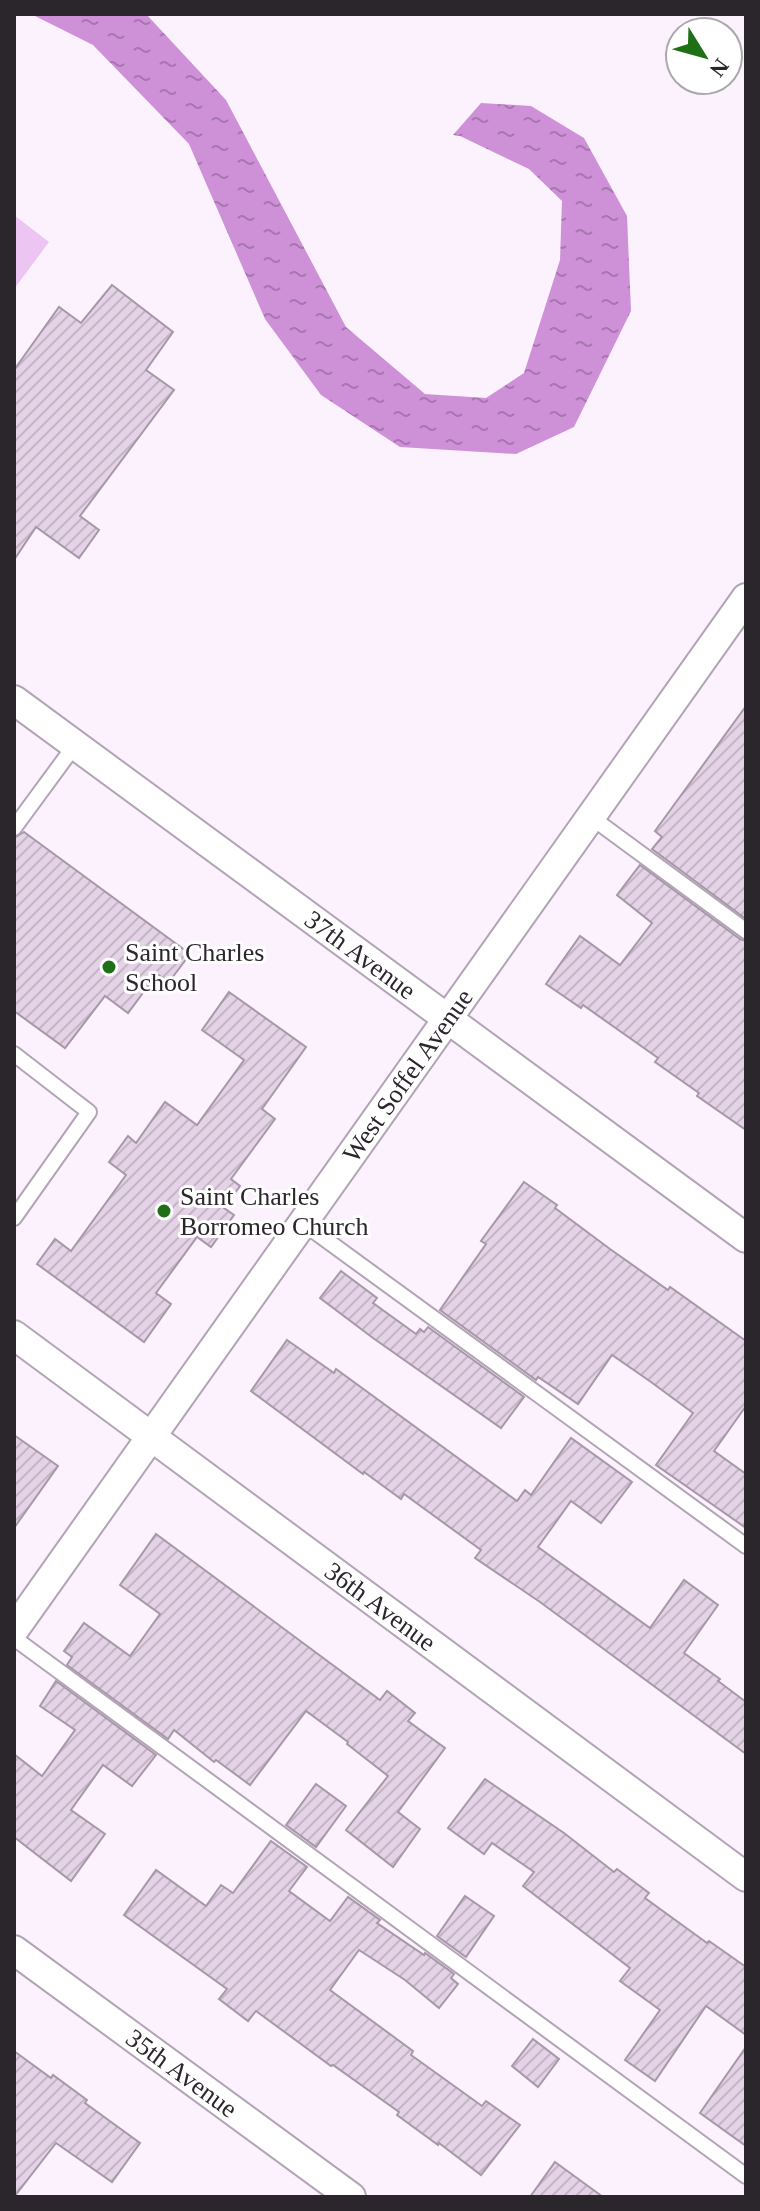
<svg xmlns="http://www.w3.org/2000/svg" width="760" height="2211" viewBox="0 0 760 2211" font-family="'Times New Roman',serif">
<style>
.green{fill:#ecc5f2}
.water{fill:url(#water-ripples)}
.building{fill:url(#building-hatch);stroke:#a797a9;stroke-width:2}
.lines{fill:none;stroke-linecap:round;stroke-linejoin:round}
.lane-casing{stroke:#b3a3b6;stroke-width:18}
.street-casing{stroke:#b3a3b6;stroke-width:32}
.lane{stroke:#fff;stroke-width:14}
.street{stroke:#fff;stroke-width:28}
.poi-dot{fill:#1e6f16;stroke:#fff;stroke-width:3}
.labels{text-anchor:middle;dominant-baseline:central;stroke-width:6;stroke-linejoin:round;paint-order:stroke}
.poi-label{font-size:26px;fill:#2b252c;stroke:#fff;text-anchor:start}
.street-label{font-size:26px;fill:#2b252c;stroke:#fff}
</style>
<defs>
<pattern id="water-ripples" width="26" height="14" patternUnits="userSpaceOnUse" patternTransform="scale(2)"><rect width="26" height="14" fill="#ce91d8"/><path d="M2 4q2-2 4 0t4 0M15 11q2-2 4 0t4 0" fill="none" stroke="#a776af"/></pattern>
<pattern id="building-hatch" width="6" height="6" patternUnits="userSpaceOnUse" patternTransform="scale(2)"><rect width="6" height="6" fill="#e4d3e6"/><path d="M-1 1l2-2M0 6l6-6M5 7l2-2" fill="none" stroke="#c4b5c5"/></pattern>
</defs>
<rect width="100%" height="100%" fill="#fcf2fe"/>
<!-- green -->
<polygon class="green" points="14,215 49,242 14,289"/>
<!-- water -->
<polygon class="water" points="31,14 146,14 226,100 346,327 425,394 486,398 524,373 560,260 562,201 529,169 460,136 453,135 481,103 531,106 584,138 627,216 631,311 574,427 516,454 400,447 321,395 265,319 189,144 93,45"/>
<!-- building -->
<g class="building">
<polygon points="112,285 173,332 146,370 174,390 80,516 99,530 79,558 36,527 14,560 14,370 59,307 81,323"/>
<polygon points="746,706 746,919 652,849 662,837 655,831"/>
<polygon points="24,832 190,954 169,982 157,974 128,1013 105,996 65,1048 14,1011 14,838"/>
<polygon points="640,865 740,939 746,941 746,1130 697,1096 699,1093 655,1062 658,1058 583,1005 581,1008 546,984 580,936 620,965 652,923 617,895"/>
<polygon points="229,992 306,1047 262,1109 275,1119 231,1179 240,1186 224,1208 234,1215 211,1247 197,1237 156,1293 171,1304 144,1342 37,1264 55,1239 71,1251 126,1175 109,1162 128,1136 136,1143 165,1102 197,1125 244,1060 202,1030"/>
<polygon points="524,1182 557,1205 555,1208 610,1249 668,1290 670,1287 746,1341 746,1406 714,1451 746,1474 746,1528 656,1465 693,1413 651,1382 612,1355 578,1404 538,1377 536,1380 440,1310 486,1244 481,1241"/>
<polygon points="341,1271 377,1298 373,1303 416,1334 420,1329 424,1332 428,1327 524,1397 501,1428 373,1338 320,1298"/>
<polygon points="287,1340 334,1373 336,1369 517,1501 525,1490 531,1495 571,1438 632,1482 601,1523 571,1501 538,1547 650,1628 684,1580 718,1605 684,1653 720,1679 718,1681 746,1702 746,1754 540,1602 475,1558 481,1550 404,1494 401,1499 364,1472 363,1474 251,1391"/>
<polygon points="14,1435 58,1466 14,1528"/>
<polygon points="156,1534 380,1700 387,1691 415,1713 408,1721 445,1748 398,1812 420,1829 393,1867 346,1830 388,1776 347,1744 348,1742 306,1711 250,1785 216,1760 214,1762 174,1730 168,1739 67,1665 72,1657 64,1651 84,1623 130,1656 160,1614 120,1585"/>
<polygon points="56,1681 156,1755 132,1786 103,1765 71,1810 105,1834 71,1881 14,1837 14,1754 42,1776 75,1730 40,1706"/>
<polygon points="485,1779 564,1833 614,1872 617,1869 649,1893 645,1898 707,1943 709,1941 746,1967 746,2035 706,2006 655,2081 625,2060 660,2010 620,1981 630,1968 523,1886 534,1872 492,1843 484,1854 448,1828"/>
<polygon points="316,1784 346,1806 316,1847 286,1825"/>
<polygon points="271,1841 307,1867 289,1891 330,1921 348,1897 380,1920 377,1923 424,1955 425,1953 454,1974 451,1978 458,1984 439,2008 405,1980 359,1950 330,1990 413,2051 411,2055 482,2106 486,2101 520,2125 481,2175 439,2143 438,2145 397,2115 399,2112 333,2065 331,2066 256,2011 248,2021 219,1999 227,1989 124,1915 156,1870 206,1906 221,1885 233,1893"/>
<polygon points="465,1896 494,1916 466,1957 437,1936"/>
<polygon points="533,2039 559,2059 538,2087 512,2066"/>
<polygon points="746,2047 746,2146 700,2113"/>
<polygon points="14,2051 51,2078 53,2075 87,2100 85,2103 140,2143 112,2182 56,2143 14,2197"/>
<polygon points="555,2162 603,2197 530,2197"/>
</g>
<g class="lines">
<!-- lane casing -->
<g class="lane-casing">
<g id="lane">
<polyline points="591,817 746,931"/>
<polyline points="14,828 75,745"/>
<polyline points="14,1054 89,1112 14,1218"/>
<polyline points="303,1223 746,1546"/>
<polyline points="14,1638 746,2176"/>
</g>
</g>
<!-- street casing -->
<g class="street-casing">
<g id="street">
<path id="s1" d="M 14,700 L 746,1238"/>
<path id="s2" d="M 14,1335 L 746,1877"/>
<path id="s3" d="M 14,1630 L 746,598"/>
<path id="s4" d="M 14,1950 L 351,2197"/>
</g>
</g>
<!-- lane -->
<use href="#lane" class="lane"/>
<!-- street -->
<use href="#street" class="street"/>
</g>
<!-- markers -->
<g class="poi-dot">
<circle cx="109" cy="967" r="8"/>
<circle cx="164" cy="1211" r="8"/>
</g>
<g class="labels">
<!-- poi labels -->
<g class="poi-label">
<text x="125" y="952">Saint Charles<tspan x="125" dy="30">School</tspan></text>
<text x="180" y="1196">Saint Charles<tspan x="180" dy="30">Borromeo Church</tspan></text>
</g>
<!-- street labels -->
<g class="street-label">
<text stroke="none"><textPath href="#s1" startOffset="430">37th Avenue</textPath></text>
<text stroke="none"><textPath href="#s3" startOffset="680">West Soffel Avenue</textPath></text>
<text stroke="none"><textPath href="#s2" startOffset="456">36th Avenue</textPath></text>
<text stroke="none"><textPath href="#s4" startOffset="208">35th Avenue</textPath></text>
</g>
</g>
<!-- border -->
<rect width="760" height="2211" fill="none" stroke="#2b252c" stroke-width="32"/>
<!-- north arrow -->
<g transform="translate(704 56) rotate(127)"><circle r="38" fill="#ffffff" stroke="#aaa8ab" stroke-width="2"/>
<path d="M0-6L14 30L0 20L-14 30Z" fill="#1e6f16"/>
<text y="-12" font-size="22" font-weight="bold" text-anchor="middle" fill="#2b252c">N</text>
</g>
</svg>
